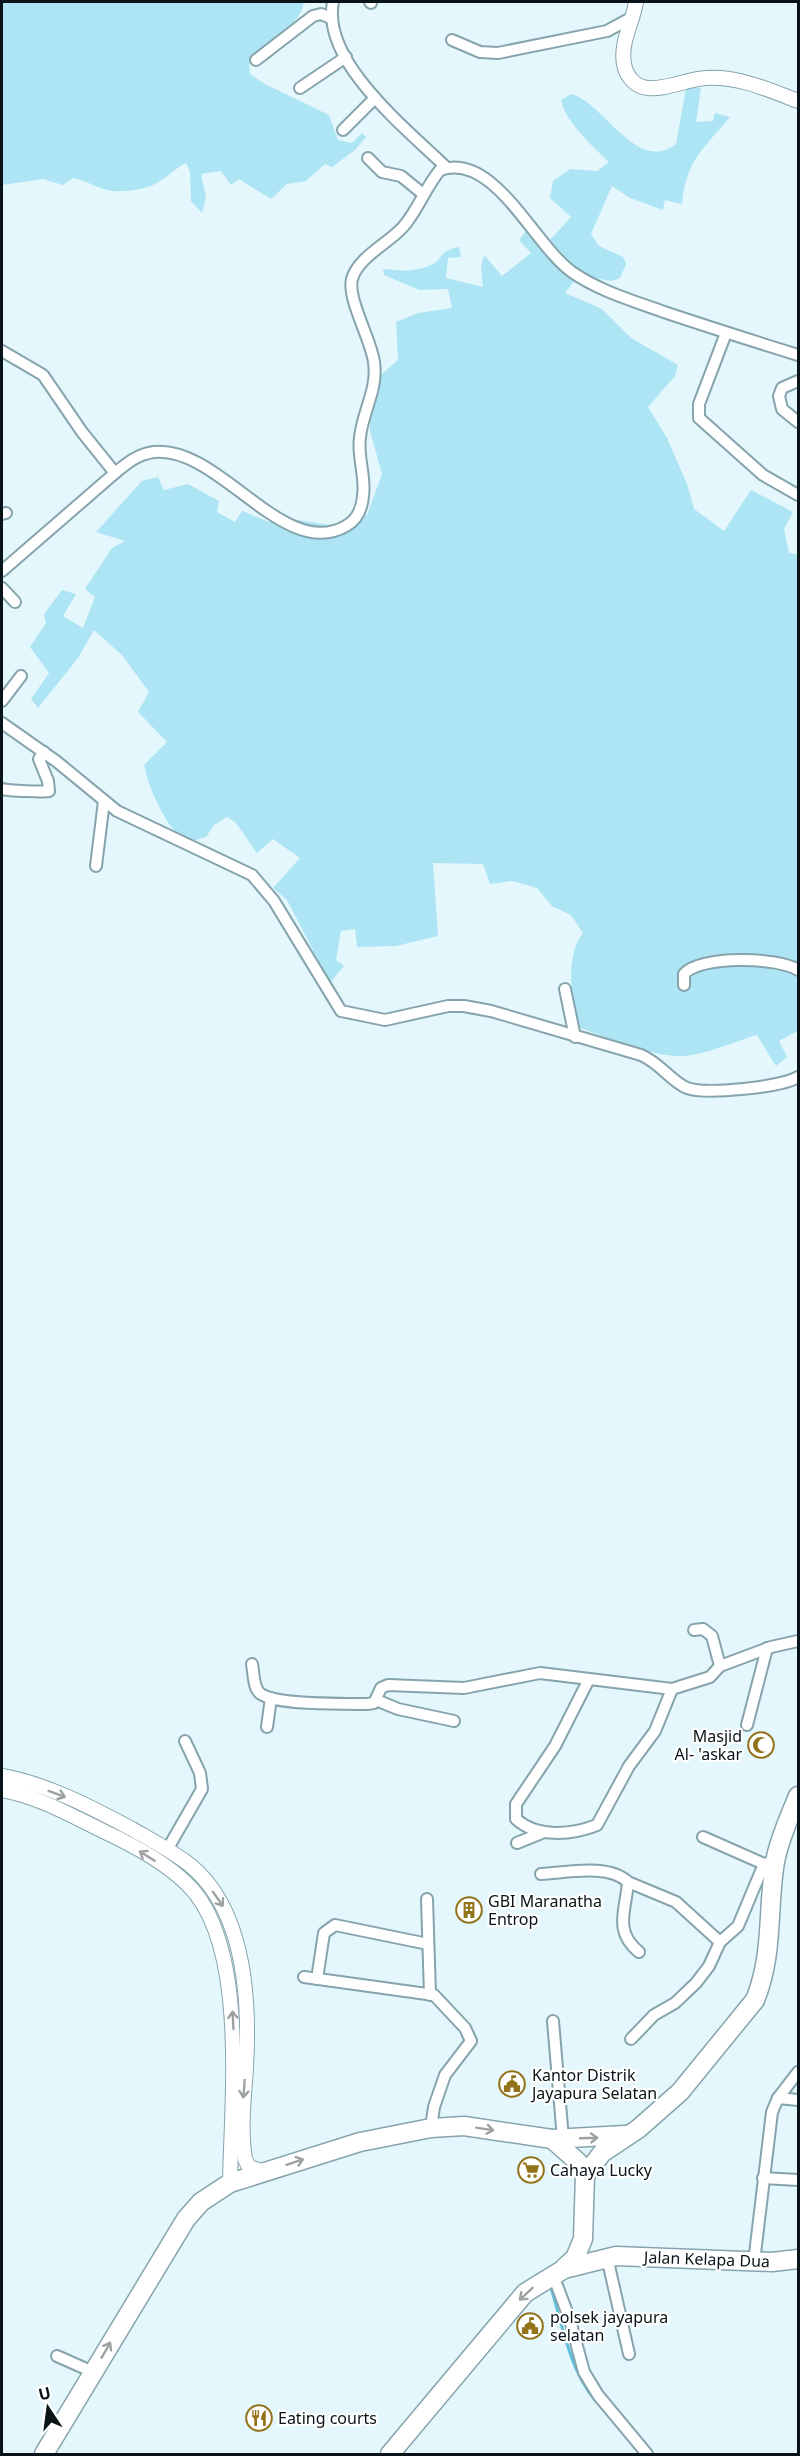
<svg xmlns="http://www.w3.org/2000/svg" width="800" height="2456" viewBox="0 0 800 2456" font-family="'Noto Sans',sans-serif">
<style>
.green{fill:#aee5f4}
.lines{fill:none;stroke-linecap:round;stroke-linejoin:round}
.stream{stroke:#5fc1da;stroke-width:3}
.street-casing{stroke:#86a4ad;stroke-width:14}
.secondary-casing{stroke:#86a4ad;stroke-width:16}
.highway-casing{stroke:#86a4ad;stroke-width:21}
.street{stroke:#fff;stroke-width:10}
.secondary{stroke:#fff;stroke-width:14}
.highway{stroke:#fff;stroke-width:18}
.oneway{stroke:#9ca1a2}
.labels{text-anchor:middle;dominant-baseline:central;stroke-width:4.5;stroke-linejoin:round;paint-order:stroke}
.poi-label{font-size:16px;fill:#081417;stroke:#fff;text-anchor:start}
.street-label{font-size:16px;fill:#081417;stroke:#fff}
</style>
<rect width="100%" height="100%" fill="#e3f7fc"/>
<!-- green -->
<g class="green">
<path d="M 2,2 L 304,2 C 300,24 281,31 266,45 C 260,51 255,58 249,64 L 250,74 L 265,84 L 329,115 L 338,140 L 352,143 L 362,133 L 366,137 L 355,150 L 332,167 L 325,164 L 306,181 L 287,184 L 271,199 L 239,179 L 231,185 L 221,171 L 201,174 L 206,197 L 202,213 L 191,201 L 190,172 L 186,163 C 174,169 167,178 155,184 C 143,190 117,194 104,189 C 93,186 85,180 73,178 L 63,185 L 43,179 L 2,185 Z"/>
<path d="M 686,88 L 701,88 L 696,122 L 713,121 L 715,113 L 730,117 C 703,149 686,161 682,204 L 665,200 L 663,210 L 630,198 L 612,186 L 591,234 L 599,246 L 623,257 L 626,264 L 620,278 L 611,281 L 579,275 L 565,293 L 602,309 L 631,338 L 678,365 L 675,376 L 648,407 L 667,438 L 687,484 L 694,509 L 724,531 L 751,490 L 793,512 L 784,529 L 789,553 L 798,554 L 798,1031 L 779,1041 L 787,1057 L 776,1066 L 757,1035 C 732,1042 702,1057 676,1056 C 649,1055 603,1036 578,1027 C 571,1000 565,955 583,933 L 571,915 L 552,906 L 537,888 L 512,881 L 490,884 L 483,864 L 433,863 L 438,936 L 396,946 L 357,947 L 355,929 L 341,931 L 336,960 L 344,966 L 330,983 L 287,900 L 273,888 L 300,858 L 273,839 L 257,853 L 236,823 L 227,817 L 214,825 L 206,837 L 185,843 C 165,824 150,792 144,765 L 167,742 L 138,712 L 149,692 L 122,655 L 94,630 L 78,658 L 38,708 L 31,699 L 49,673 L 30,647 L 46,623 L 44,614 L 62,590 L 76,594 L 63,616 L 83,628 L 95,597 L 85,589 L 112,548 L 125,541 L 96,532 L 142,481 L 158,477 L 164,490 L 188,484 L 219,501 L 217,512 L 235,522 L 242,511 L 269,522 L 285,518 L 343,527 L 367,515 L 382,474 L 370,431 L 369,392 L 383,373 L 398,360 L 396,322 L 418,313 L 452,308 L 448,289 L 419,290 L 384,275 L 383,269 C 399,271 416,272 431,265 C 444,259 438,251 459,247 L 461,257 L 448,258 L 446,278 L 483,287 L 481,267 L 484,255 L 502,276 L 531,253 L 519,240 L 526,231 L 542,249 L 571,217 L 550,198 L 553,181 L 570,169 L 597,171 L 609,162 C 594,148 564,120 561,100 L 571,94 C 603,101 636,175 676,144 Z"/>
</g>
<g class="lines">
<!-- stream -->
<path class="stream" d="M 551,2288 C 564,2329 571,2381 605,2410"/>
<!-- street casing -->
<g class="street-casing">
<g id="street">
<path d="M 333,2 C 321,62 408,130 447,168"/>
<polyline points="370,2 371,3"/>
<polyline points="452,40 480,52 498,53 607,31 631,18"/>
<polyline points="256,60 313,16 321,14 331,18"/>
<polyline points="300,88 346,57"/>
<polyline points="343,130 375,98"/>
<polyline points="368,158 382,172 401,176 423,194"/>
<polyline points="726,333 699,404 699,418 763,475 798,495"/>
<path d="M 2,351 L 43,375 L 82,432 L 115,473 C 127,463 138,454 154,452 C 219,445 284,562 346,526 C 357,520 362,508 363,496 C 366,476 357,457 360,437 C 363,410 378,390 374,362 C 371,339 347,299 352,279 C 358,257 389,243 403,227 C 418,210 425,188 440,170 C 494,151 533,244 572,272 C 599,291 634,301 664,312 C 709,327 753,341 798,355"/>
<polyline points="798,381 782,388 779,396 782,409 798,422"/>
<polyline points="2,514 6,513"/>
<polyline points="2,571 115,473"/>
<polyline points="2,588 15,602"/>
<polyline points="2,701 21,676"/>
<path d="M 2,723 L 56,761 L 117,811 L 252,875 L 274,901 L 341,1011 L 385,1020 L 448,1006 L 464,1006 L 491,1011 L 641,1055 C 660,1063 672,1082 687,1088 C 706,1095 782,1087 798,1077"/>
<path d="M 2,789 C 8,791 46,792 49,791 L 48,781 L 39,759 L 44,752"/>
<polyline points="96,866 104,801"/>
<path d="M 684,985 L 684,974 C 700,955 778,957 798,970"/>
<polyline points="565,989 575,1037"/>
<polyline points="694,1630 703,1629 712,1636 720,1666"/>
<path d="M 252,1664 C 254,1674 253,1689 261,1694 C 276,1705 347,1704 367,1704 L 374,1703 L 381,1688 L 388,1685 L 464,1688 L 540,1673 L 672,1689 L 710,1677 L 720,1666 L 771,1647 L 798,1641"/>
<path d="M 588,1681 L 555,1746 L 516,1804 L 516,1819 C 537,1838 572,1835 597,1825 L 629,1766 L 655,1731 L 672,1689"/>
<polyline points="376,1700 398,1709 454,1721"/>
<polyline points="747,1725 767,1648"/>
<polyline points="267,1727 271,1698"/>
<polyline points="703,1837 764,1864"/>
<polyline points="517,1843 544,1832"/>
<polyline points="167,1850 202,1789 200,1773 185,1741"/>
<path d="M 541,1874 C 565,1873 609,1863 628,1882 C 626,1910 613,1931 639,1952"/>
<polyline points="628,1882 676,1902 720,1942 738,1926 764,1864 775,1862"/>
<polyline points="427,1899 430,1995"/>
<polyline points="304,1977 434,1995 465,2028 471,2041 445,2075 434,2107 431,2128"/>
<polyline points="317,1979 324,1933 335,1925 428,1944"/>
<polyline points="553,2021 563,2139"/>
<polyline points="631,2039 654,2015 675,2003 696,1983 709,1966 720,1942"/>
<polyline points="778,2098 798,2100"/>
<polyline points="763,2178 798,2180"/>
<polyline points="607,2257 629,2354"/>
<polyline points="754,2262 772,2112 778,2098 798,2072"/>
<polyline points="553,2275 570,2320 584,2372 598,2395 647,2454"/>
<polyline points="57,2356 93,2372"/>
</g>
</g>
<!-- secondary casing -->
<g class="secondary-casing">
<g id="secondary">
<path d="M 636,2 C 633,22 620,42 624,64 C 626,76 635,87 648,88 C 666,90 687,79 706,78 C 739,76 769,90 798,101"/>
<path d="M 2,1776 C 47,1784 91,1807 132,1829 C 151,1840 172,1851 190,1865 C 246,1911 250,2001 246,2068 C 244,2098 240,2129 245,2159 L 249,2167 L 266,2172"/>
<path d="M 2,1790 C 37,1796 70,1815 103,1831 C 131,1844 165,1862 187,1884 C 249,1943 231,2104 230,2183"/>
</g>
</g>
<!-- highway casing -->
<g class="highway-casing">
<g id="highway">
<polyline points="552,2139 578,2162 585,2175 583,2239 575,2258 565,2267"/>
<path d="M 585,2175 L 602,2153 L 638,2129 L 680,2092 L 755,2000 C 774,1953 767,1909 775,1862 C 779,1839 790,1816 798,1796"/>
<polyline points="44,2454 186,2219 201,2202 230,2183 360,2142 431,2128 464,2126 552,2139 625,2135"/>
<polyline points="390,2454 525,2293 564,2269 616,2256 772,2262 798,2259"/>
</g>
</g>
<!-- street -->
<use href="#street" class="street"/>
<!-- secondary -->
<use href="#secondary" class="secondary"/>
<!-- highway -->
<use href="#highway" class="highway"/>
</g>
<!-- one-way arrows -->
<defs><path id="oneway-shaft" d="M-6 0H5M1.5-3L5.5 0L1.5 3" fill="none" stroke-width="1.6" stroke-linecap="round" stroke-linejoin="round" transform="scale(1.5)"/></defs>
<g class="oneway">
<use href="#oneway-shaft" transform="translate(57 1794) rotate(20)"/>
<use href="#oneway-shaft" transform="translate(147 1856) rotate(-148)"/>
<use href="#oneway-shaft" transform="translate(218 1899) rotate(55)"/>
<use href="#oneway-shaft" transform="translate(233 2020) rotate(-93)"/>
<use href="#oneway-shaft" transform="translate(244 2089) rotate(94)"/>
<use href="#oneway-shaft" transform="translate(485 2129) rotate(9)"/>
<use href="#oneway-shaft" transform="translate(589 2138) rotate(-2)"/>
<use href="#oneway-shaft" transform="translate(295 2162) rotate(-18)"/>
<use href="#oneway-shaft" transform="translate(526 2294) rotate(137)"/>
<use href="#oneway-shaft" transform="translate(106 2350) rotate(-60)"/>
</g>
<!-- icons -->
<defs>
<g id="mosque-ring" transform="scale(1.35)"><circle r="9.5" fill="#fff" stroke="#937319" stroke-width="1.5"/><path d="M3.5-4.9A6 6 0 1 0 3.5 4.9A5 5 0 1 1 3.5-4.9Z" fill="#937319"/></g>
<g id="building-ring" transform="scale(1.35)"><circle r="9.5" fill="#fff" stroke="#937319" stroke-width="1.5"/><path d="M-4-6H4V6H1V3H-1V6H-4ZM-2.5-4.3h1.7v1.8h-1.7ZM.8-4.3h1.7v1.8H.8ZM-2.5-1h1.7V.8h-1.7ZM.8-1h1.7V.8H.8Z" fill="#937319"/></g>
<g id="civic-ring" transform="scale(1.35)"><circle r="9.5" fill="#fff" stroke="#937319" stroke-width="1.5"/><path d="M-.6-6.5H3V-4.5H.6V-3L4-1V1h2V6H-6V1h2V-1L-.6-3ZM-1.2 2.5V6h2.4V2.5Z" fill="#937319"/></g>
<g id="supermarket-ring" transform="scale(1.35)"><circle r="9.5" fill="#fff" stroke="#937319" stroke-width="1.5"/><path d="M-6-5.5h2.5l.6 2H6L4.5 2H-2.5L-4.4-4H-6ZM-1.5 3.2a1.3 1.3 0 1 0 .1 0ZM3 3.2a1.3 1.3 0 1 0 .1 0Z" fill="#937319"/></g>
<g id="restaurant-ring" transform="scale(1.35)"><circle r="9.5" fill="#fff" stroke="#937319" stroke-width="1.5"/><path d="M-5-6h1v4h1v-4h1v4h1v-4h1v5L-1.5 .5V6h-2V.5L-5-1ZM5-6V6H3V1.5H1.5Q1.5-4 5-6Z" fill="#937319"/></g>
</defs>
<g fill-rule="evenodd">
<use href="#mosque-ring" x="761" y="1745"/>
<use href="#building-ring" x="469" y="1910"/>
<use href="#civic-ring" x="512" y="2084"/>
<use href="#supermarket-ring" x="531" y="2170"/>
<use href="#civic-ring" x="530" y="2326"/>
<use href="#restaurant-ring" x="259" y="2418"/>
</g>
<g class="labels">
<!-- poi labels -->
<g class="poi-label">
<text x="742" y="1736" text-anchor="end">Masjid<tspan x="742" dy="18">Al- 'askar</tspan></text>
<text x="488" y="1901">GBI Maranatha<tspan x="488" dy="18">Entrop</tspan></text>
<text x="532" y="2075">Kantor Distrik<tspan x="532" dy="18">Jayapura Selatan</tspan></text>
<text x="550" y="2170">Cahaya Lucky</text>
<text x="550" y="2317">polsek jayapura<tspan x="550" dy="18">selatan</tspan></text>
<text x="278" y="2418">Eating courts</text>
</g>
<!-- street labels -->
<g class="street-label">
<text transform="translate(707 2259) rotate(2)">Jalan Kelapa Dua</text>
</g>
</g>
<!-- border -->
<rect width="800" height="2456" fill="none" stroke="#081417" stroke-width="6"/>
<!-- north arrow -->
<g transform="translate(48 2408) rotate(347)" stroke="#ffffff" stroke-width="4.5" paint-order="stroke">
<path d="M0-4.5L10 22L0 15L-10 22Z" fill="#081417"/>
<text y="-9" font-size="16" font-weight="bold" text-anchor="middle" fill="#081417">U</text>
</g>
</svg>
